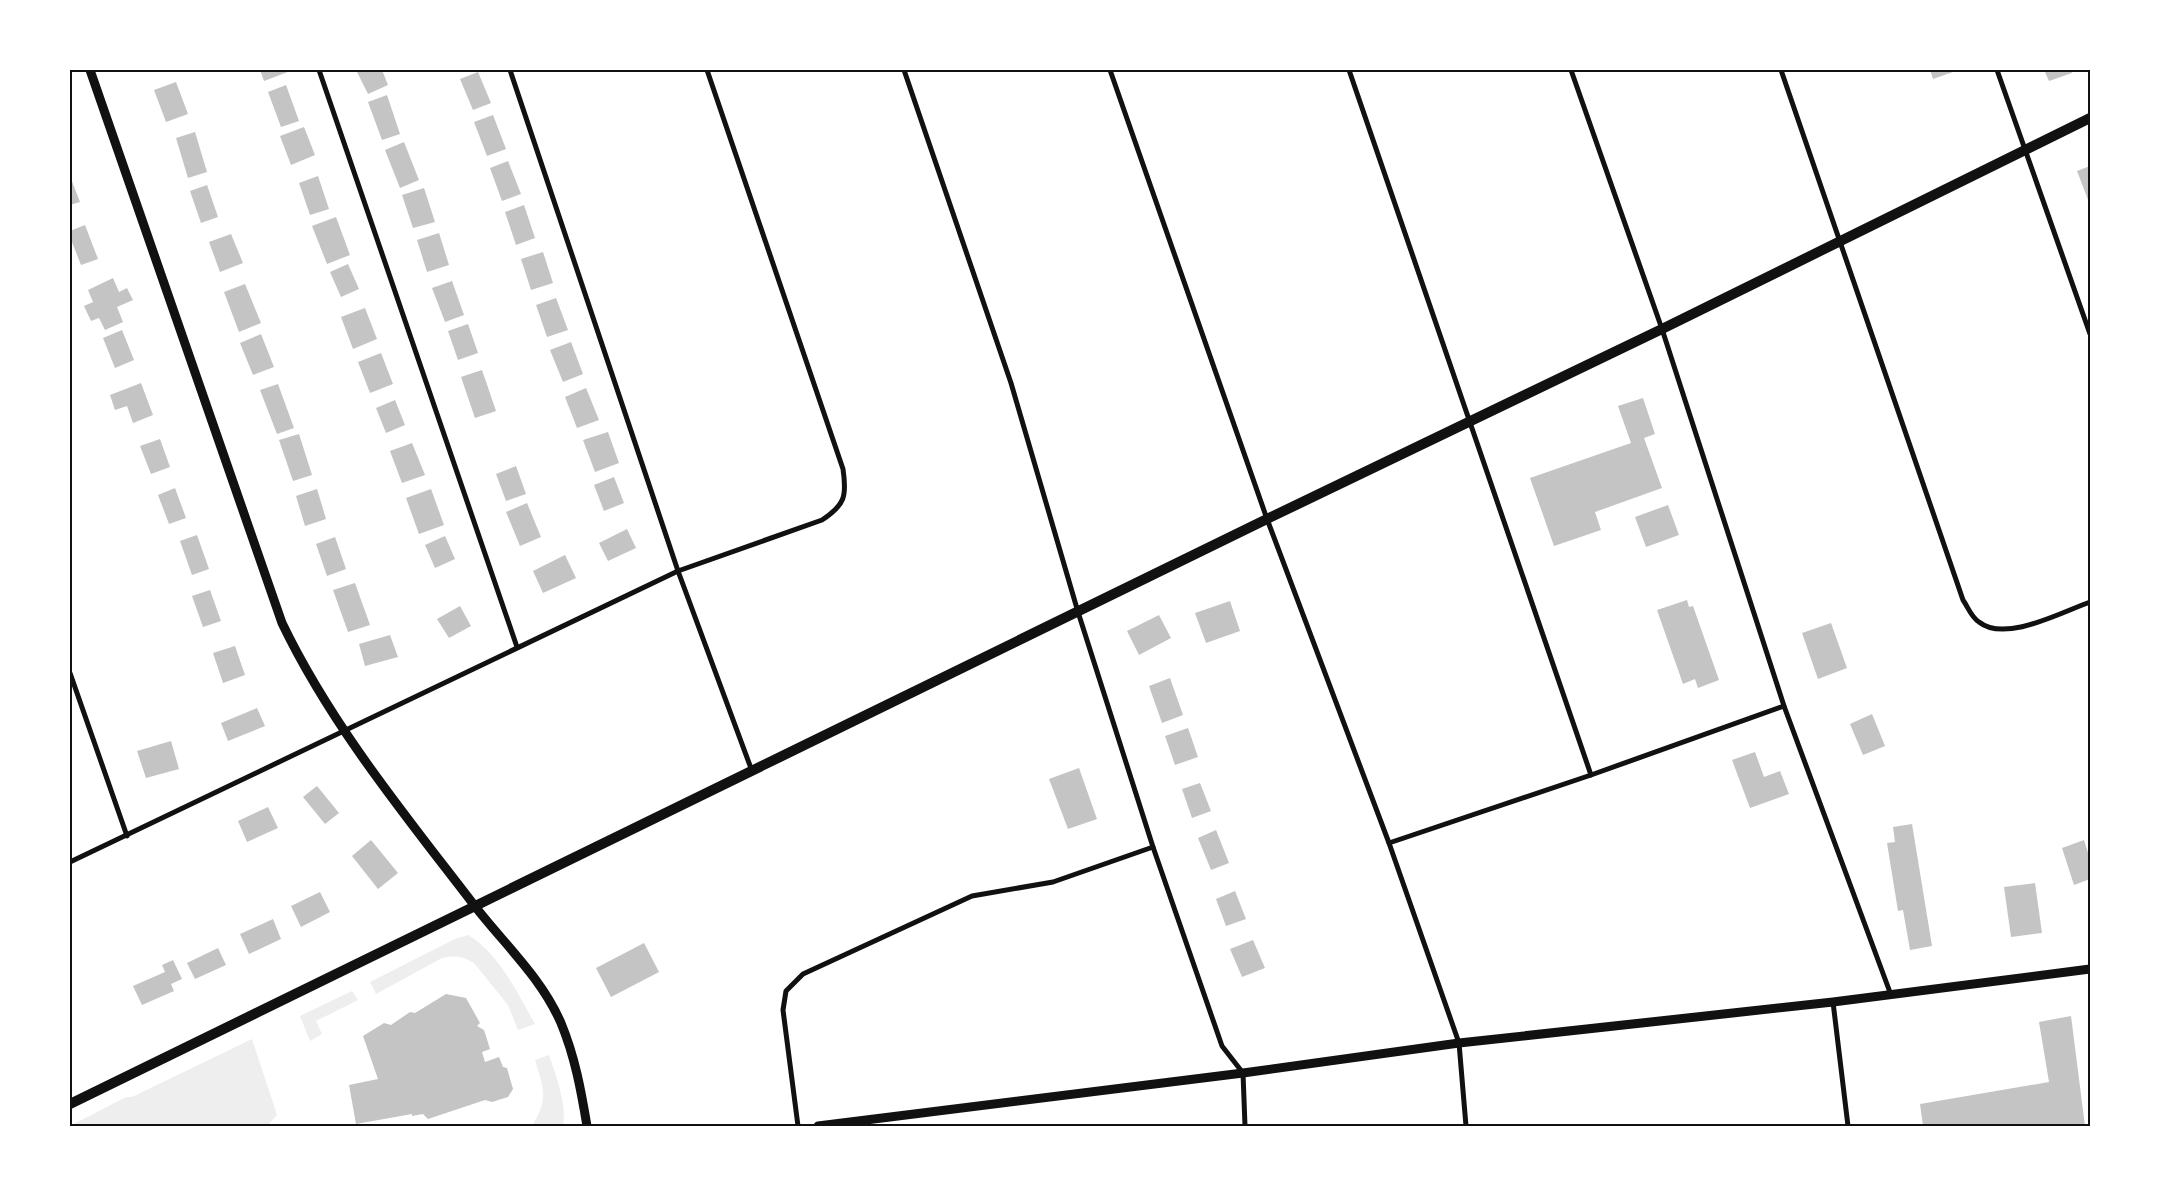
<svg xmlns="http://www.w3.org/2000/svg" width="2160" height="1196" viewBox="0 0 2160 1196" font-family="Inter,sans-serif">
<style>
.green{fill:#eee}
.building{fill:#c4c4c4}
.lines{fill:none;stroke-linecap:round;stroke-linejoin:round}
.minor{stroke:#111;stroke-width:5}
.tertiary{stroke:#111;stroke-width:9}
.secondary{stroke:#111;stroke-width:10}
.neatline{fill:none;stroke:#111;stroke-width:2}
</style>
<rect width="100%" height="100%" fill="#fff"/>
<!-- green -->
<g class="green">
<path d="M 468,935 C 499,953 518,994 535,1024 L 518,1030 L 508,1005 L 474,963 C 463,956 454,955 442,958 L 376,994 L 370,982 L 455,939 Z"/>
<polygon points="352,991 358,1000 316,1021 322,1034 310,1041 300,1016"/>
<polygon points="252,1039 277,1115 267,1126 70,1126 126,1097 132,1097"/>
<path d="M 549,1055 C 556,1076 567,1104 563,1126 L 522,1126 L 533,1124 C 549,1099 543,1087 535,1060 Z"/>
</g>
<!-- building -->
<g class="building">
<polygon points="260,70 293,70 264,81"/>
<polygon points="356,70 382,70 388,85 368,94"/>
<polygon points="1930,70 1952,70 1953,72 1933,79"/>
<polygon points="2044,70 2071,70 2072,73 2049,81"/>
<polygon points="478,72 491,103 473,110 460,79"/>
<polygon points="176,82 188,114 166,122 154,90"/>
<polygon points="286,85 299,121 281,127 268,92"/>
<polygon points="387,95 400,134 382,140 368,102"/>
<polygon points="493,115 506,149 487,156 474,122"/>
<polygon points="304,127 315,155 291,165 280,136"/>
<polygon points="195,132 207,172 188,178 176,138"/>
<polygon points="404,142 419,180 400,188 385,150"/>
<polygon points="508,161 521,194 502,201 490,168"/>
<polygon points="2090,166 2090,205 2077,171"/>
<polygon points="70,176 80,202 70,205"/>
<polygon points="318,176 329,209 310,215 299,183"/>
<polygon points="207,185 218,217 201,223 190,191"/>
<polygon points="424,188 435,222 413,228 402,195"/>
<polygon points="524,205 535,238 516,245 505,212"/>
<polygon points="336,217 350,255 327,264 312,226"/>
<polygon points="85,225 98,259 81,265 70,237 70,231"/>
<polygon points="439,233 449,265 427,272 417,240"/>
<polygon points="231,234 243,263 220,272 209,242"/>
<polygon points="543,252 553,283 531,290 521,259"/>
<polygon points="348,264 359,289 341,297 330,272"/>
<polygon points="113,278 119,292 127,288 133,300 117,307 123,322 105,330 99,318 91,321 84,306 93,302 88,290"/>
<polygon points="452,281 464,315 445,322 432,288"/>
<polygon points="245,284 261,323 239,332 224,292"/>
<polygon points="556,298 568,330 547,337 536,305"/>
<polygon points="365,308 377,339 353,349 341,317"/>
<polygon points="468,324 478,353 458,360 448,331"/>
<polygon points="122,330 134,360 115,368 103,338"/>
<polygon points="261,334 274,367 253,375 240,343"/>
<polygon points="571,342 583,374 563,382 550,350"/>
<polygon points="381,353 393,384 370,393 358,362"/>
<polygon points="482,370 496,411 475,418 461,377"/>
<polygon points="141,383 153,415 133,423 127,406 115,410 110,395"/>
<polygon points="278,384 294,428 277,434 260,390"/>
<polygon points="586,388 599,420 577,428 565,397"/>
<polygon points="1643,398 1655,434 1644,438 1662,488 1595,512 1601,530 1554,546 1530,478 1631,443 1618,406"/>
<polygon points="395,400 405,425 386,433 376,408"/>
<polygon points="608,432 619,463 595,472 583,440"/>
<polygon points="299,434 312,475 293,481 279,440"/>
<polygon points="160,439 170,467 151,474 140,446"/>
<polygon points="412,443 425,475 402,483 390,451"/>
<polygon points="516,466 526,494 506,501 496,474"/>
<polygon points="614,477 624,503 604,511 594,485"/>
<polygon points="175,488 186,518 169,524 158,495"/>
<polygon points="317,489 326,519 305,526 296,496"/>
<polygon points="431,489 444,525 419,534 406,498"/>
<polygon points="527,503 541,537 520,546 506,512"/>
<polygon points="1668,505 1679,535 1646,547 1635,517"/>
<polygon points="627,529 636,548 608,561 599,543"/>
<polygon points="197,535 209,569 192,575 180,541"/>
<polygon points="445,536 455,559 435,568 425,545"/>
<polygon points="335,537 346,569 327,576 316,544"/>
<polygon points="565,555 576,578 543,593 533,571"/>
<polygon points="355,583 370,625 348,632 333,590"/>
<polygon points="210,590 221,621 203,627 192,596"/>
<polygon points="1687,600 1689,607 1693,606 1719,680 1698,688 1695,679 1683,684 1657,610"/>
<polygon points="1230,601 1240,631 1206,643 1195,613"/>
<polygon points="460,606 471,626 449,638 437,619"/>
<polygon points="1159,615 1171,638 1139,655 1127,631"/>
<polygon points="1831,623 1847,668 1818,679 1802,633"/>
<polygon points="390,635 398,657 365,666 359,644"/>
<polygon points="235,646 245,675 223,683 213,653"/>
<polygon points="1170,678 1183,715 1162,723 1149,686"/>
<polygon points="257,708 265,726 228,741 221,723"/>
<polygon points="1872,714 1885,746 1863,755 1850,724"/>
<polygon points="1188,728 1198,757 1175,765 1165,736"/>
<polygon points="171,741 179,769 146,778 137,751"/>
<polygon points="1755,752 1764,777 1780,771 1789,794 1750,808 1732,760"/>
<polygon points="1079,768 1097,819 1068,829 1049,779"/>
<polygon points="1200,783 1211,811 1192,818 1182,789"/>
<polygon points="317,786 339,813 325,824 303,797"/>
<polygon points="268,807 278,828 247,842 238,821"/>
<polygon points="1912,824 1932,946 1910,950 1903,910 1898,911 1887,843 1895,842 1893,827"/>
<polygon points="1216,830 1229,863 1211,870 1198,838"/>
<polygon points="371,840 398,873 378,889 352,856"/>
<polygon points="2084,840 2090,859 2090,879 2074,885 2062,848"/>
<polygon points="2035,883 2042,933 2011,937 2004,887"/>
<polygon points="1235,891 1246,919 1226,926 1216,899"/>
<polygon points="320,892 330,912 301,927 291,906"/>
<polygon points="273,919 281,939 249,954 240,934"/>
<polygon points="1253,940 1265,968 1242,977 1230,949"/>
<polygon points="644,943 659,972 611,997 596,968"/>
<polygon points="218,948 226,965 195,979 187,963"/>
<polygon points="173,960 182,979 171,984 174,991 142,1005 133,986 165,972 162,965"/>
<polygon points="446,994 466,998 480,1023 477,1026 484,1030 490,1049 482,1052 485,1062 499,1057 503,1067 507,1068 513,1089 508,1097 492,1102 485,1100 428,1119 423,1114 412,1116 412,1114 356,1124 349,1085 378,1079 363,1036 384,1023 391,1025 410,1012 415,1013"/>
<polygon points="2071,1016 2085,1126 1923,1126 1920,1104 2049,1082 2039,1022"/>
</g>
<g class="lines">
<!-- minor -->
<g class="minor">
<polyline points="319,70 517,647"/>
<polyline points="510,70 678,571 752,771"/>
<polyline points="904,70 1011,383 1078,612 1153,847 1222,1046 1243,1073 1245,1126"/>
<polyline points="1110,70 1267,519 1389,843 1459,1043 1466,1126"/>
<polyline points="1349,70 1591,775"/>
<polyline points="1571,70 1662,329 1784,706 1891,995"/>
<path d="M 1781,70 L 1963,600 C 1968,607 1971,617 1979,622 C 2005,643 2062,612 2090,602"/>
<polyline points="1997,70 2090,334"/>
<polyline points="70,673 127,836"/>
<polyline points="1389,843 1591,775 1784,706"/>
<path d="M 70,862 L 678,571 L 822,520 C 845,505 847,496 843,469 L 707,70"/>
<polyline points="1833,1002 1848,1126"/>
<polyline points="798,1126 783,1010 786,991 803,974 972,896 1053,882 1153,847"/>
</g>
<!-- tertiary -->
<g class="tertiary">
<path d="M 90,70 L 282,623 C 331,725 405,815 474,905 C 504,944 541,977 561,1023 C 575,1057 581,1090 587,1126"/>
<polyline points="818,1126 1243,1073 1459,1043 1833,1002 2090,969"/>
</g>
<!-- secondary -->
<polyline class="secondary" points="70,1104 1267,519 1662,329 2090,118"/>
</g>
<!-- border -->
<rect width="2160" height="1196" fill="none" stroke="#ffffff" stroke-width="142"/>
<rect x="71" y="71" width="2018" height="1054" class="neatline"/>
</svg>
